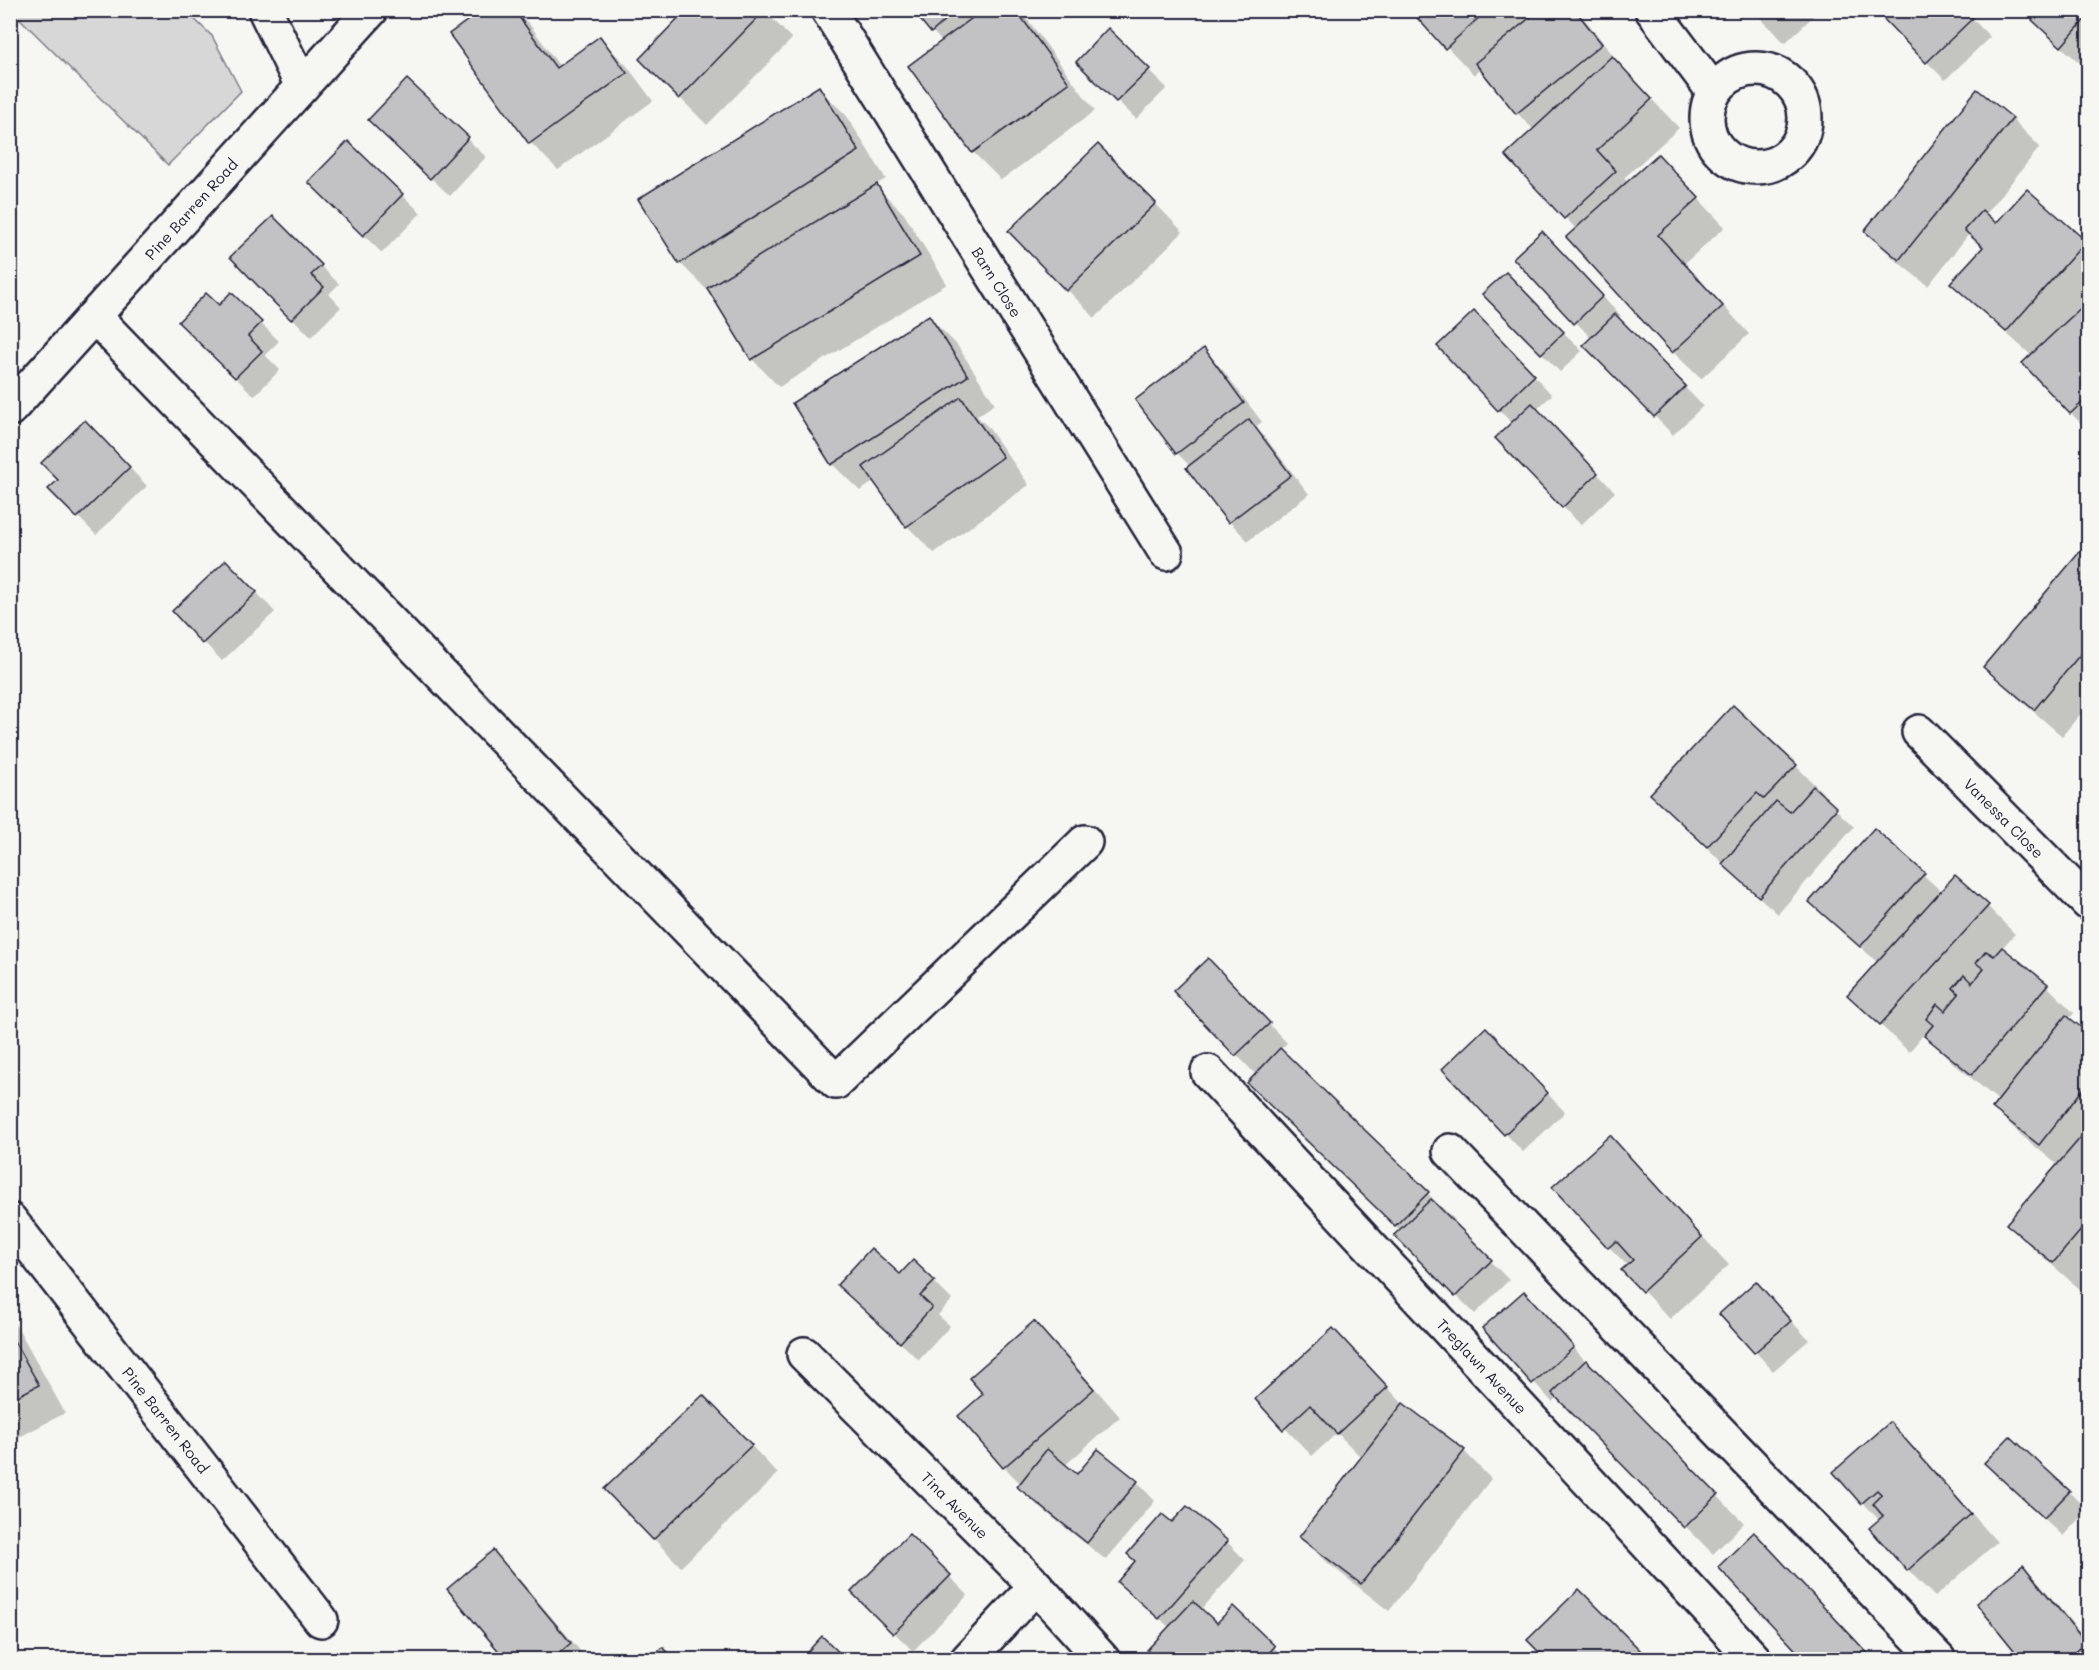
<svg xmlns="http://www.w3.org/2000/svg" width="2099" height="1670" viewBox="0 0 2099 1670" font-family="Mali,sans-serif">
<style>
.green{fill:#d7d7d7;stroke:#7c7c89;stroke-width:1.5}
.shadow{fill:#0003}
.building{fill:#c2c2c4;stroke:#22223b;stroke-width:1.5}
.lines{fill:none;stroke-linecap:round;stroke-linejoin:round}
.minor-casing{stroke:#22223b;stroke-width:38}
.minor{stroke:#f6f6f2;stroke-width:33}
.labels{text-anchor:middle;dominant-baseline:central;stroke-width:4.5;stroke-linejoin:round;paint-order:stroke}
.street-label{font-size:15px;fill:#22223b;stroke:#f6f6f2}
</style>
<rect width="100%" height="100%" fill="#f6f6f2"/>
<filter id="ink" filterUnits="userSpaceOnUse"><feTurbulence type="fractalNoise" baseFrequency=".0167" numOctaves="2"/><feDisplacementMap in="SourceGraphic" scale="12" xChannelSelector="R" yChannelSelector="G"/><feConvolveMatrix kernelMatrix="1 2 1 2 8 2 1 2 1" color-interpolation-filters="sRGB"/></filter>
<g filter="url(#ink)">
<!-- green -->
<polygon class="green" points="18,10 186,11 212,36 241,91 168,165 15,14"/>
<!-- shadow -->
<g class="shadow">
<polygon points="485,10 515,10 530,25 560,67 600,38 627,66 653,101 558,170 531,143"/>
<polygon points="657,10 679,10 669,21"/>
<polygon points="764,10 792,39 707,125 641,59"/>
<polygon points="914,10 1018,10 1031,24 1095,111 1001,180 973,152 910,66 942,42"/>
<polygon points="1412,10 1576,10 1587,22 1627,73 1679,128 1624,178 1628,183 1658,156 1725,227 1685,263 1749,334 1701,379 1673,352 1577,230 1507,155 1534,130 1517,113 1481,68 1474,75"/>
<polygon points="1752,10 1820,10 1785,43"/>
<polygon points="1964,10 1990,37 1945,80 1927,62"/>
<polygon points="2043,10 2088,10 2088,55 2081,64 2052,39"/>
<polygon points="1108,30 1167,88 1136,119 1078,62"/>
<polygon points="407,81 486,157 450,196 389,138"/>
<polygon points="818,88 846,115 886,179 875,185 904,214 947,284 779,387 752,359 709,289 707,290 680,263"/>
<polygon points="1978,91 2012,119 2040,147 1985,215 1997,226 2027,191 2088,245 2088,297 2075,313 2076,314 2088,303 2088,431 2071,413 2032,356 1980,310 1952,283 1983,248 1969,234 1928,286 1893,258 1866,230"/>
<polygon points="348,143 421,213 382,253 328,201"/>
<polygon points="1126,173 1183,232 1095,318 1010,231"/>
<polygon points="273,218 339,284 329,294 341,307 311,337 232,257"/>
<polygon points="1560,251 1621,316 1618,319 1703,406 1673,435 1585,345 1592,339 1515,258"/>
<polygon points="1506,274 1582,351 1560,372 1485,294"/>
<polygon points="231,294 279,341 265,355 280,370 254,396 180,322 219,307"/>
<polygon points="929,317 957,345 995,404 977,416 988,427 1029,485 934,553 907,526 875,481 860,491 832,464"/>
<polygon points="1493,331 1552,395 1536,410 1615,492 1581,525 1563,507 1513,424 1499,410"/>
<polygon points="1203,350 1222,369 1262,422 1255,427 1267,440 1309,494 1248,541 1230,522 1188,468 1190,466 1177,453 1137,401"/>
<polygon points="104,441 147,486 96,535 51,489"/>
<polygon points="2088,545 2088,705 2062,736 2013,694 1985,667"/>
<polygon points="245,580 275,612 222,661 174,611"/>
<polygon points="1796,766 1823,793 1821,795 1854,827 1778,914 1742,882 1652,794"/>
<polygon points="1874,830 1942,892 1987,906 2015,934 2002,948 2047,986 2074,1013 2069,1019 2088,1035 2088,1281 2081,1290 2036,1251 2008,1224 2059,1166 2021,1135 1994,1108 1999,1101 1953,1063 1924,1034 1909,1052 1849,995 1878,963 1811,902"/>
<polygon points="1226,979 1287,1043 1280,1050 1455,1220 1452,1223 1509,1280 1475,1314 1396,1235 1401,1231 1277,1110 1256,1075 1176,991"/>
<polygon points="1504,1048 1565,1112 1523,1152 1444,1069"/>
<polygon points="1610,1137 1729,1265 1670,1319 1623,1270 1628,1266 1609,1247"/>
<polygon points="900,1276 934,1282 952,1300 938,1315 950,1326 919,1360 857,1303"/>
<polygon points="1756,1283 1809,1340 1773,1371 1721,1314"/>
<polygon points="1524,1293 1591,1367 1744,1523 1713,1554 1557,1397 1552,1402 1485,1328"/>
<polygon points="10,1320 18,1328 65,1413 10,1442"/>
<polygon points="1034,1323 1062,1350 1120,1417 1064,1466 1077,1476 1137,1482 1155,1501 1106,1560 1037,1505 1019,1486 1021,1484 1004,1467 985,1394"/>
<polygon points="1333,1330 1406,1407 1464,1451 1491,1479 1389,1611 1329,1564 1301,1537 1362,1458 1337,1433 1312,1456 1257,1399"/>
<polygon points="731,1424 778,1474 681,1567 606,1489"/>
<polygon points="1890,1424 1917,1451 1997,1542 1935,1597 1908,1570 1880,1521 1835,1472"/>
<polygon points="2004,1481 2069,1492 2087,1510 2063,1536"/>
<polygon points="909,1536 968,1595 913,1651 853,1592"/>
<polygon points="1227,1542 1245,1560 1201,1610 1217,1625 1233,1608 1287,1660 1159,1660 1170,1628 1119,1582"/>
<polygon points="493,1552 520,1580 588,1660 508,1660"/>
<polygon points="2023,1567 2041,1585 2088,1643 2088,1660 2023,1660"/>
</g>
<!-- building -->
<g class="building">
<polygon points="482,10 514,10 556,68 600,36 627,73 529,144 449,34"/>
<polygon points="686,10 765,10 679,99 639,59"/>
<polygon points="912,10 957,10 931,33"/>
<polygon points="983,10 1016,10 1069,83 972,153 908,66"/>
<polygon points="1410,10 1487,10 1445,49"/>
<polygon points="1539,10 1575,10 1602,44 1516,114 1475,63"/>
<polygon points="1875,10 1966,10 1973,18 1926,63"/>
<polygon points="2041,10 2088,10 2088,16 2061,47 2032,20"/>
<polygon points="1108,28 1150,69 1116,102 1076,62"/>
<polygon points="1612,56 1652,99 1597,150 1616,171 1564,219 1505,155"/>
<polygon points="407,79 469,137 430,179 368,120"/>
<polygon points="819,86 859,151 679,264 638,199"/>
<polygon points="1977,89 2013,118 1899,260 1864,231"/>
<polygon points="348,141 403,194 363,236 308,182"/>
<polygon points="1098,144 1156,203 1066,291 1008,231"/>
<polygon points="1658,154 1699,198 1658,235 1723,306 1672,353 1566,237"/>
<polygon points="877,184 920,256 751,360 707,288"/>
<polygon points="2027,189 2086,241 2006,332 1950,283 1983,247 1964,230 1982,210 1996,223"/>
<polygon points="273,216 322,265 311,275 324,287 291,320 230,257"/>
<polygon points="1542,231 1603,296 1574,324 1513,258"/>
<polygon points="1506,272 1564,332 1541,354 1482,294"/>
<polygon points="231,292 262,322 248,336 262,351 235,378 178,322 206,293 219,305"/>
<polygon points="2088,301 2088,397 2070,414 2022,363"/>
<polygon points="1474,311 1535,375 1498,411 1437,346"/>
<polygon points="1615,314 1686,386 1654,417 1583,345"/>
<polygon points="929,315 968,376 831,465 792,403"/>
<polygon points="1204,348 1244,403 1176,454 1135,400"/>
<polygon points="961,397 1003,457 906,527 863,467"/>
<polygon points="1532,403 1598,473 1562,508 1495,438"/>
<polygon points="1249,419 1291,475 1228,523 1186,468"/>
<polygon points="85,420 130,467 77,518 48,489 58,480 41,463"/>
<polygon points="2088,542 2088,645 2034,710 1983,667"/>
<polygon points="226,560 257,592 202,644 172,611"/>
<polygon points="1733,705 1797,765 1764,799 1757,793 1707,847 1650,794"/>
<polygon points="1813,786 1837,808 1759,897 1722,864 1776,801 1790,812"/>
<polygon points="1874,828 1925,873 1860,947 1809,902"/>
<polygon points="1955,875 1989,905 1880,1025 1847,995"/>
<polygon points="2002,947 2048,984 1972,1075 1924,1036 1933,1025 1926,1019 1937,1004 1945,1011 1959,994 1953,988 1964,975 1972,983 1984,969 1976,963 1986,951 1994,956"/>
<polygon points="1208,958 1270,1023 1235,1056 1173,991"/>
<polygon points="2066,1015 2088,1033 2088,1083 2039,1145 1992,1108"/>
<polygon points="1486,1027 1548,1093 1504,1135 1442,1069"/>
<polygon points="1280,1048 1429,1192 1395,1226 1247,1083"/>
<polygon points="2088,1129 2088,1222 2053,1263 2006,1224"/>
<polygon points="1610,1135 1702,1237 1642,1292 1621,1270 1633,1260 1616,1241 1608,1248 1552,1187"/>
<polygon points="1431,1199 1492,1260 1455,1297 1394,1235"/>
<polygon points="871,1248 900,1274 913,1260 935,1281 920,1296 932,1307 900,1343 837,1285"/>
<polygon points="1756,1281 1791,1321 1754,1353 1719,1314"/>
<polygon points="1524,1291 1574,1347 1532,1384 1482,1328"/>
<polygon points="1034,1321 1094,1389 1003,1468 958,1416 983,1394 969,1378"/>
<polygon points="1333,1328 1388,1387 1337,1434 1310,1405 1283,1430 1255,1399"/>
<polygon points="10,1334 39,1385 10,1400"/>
<polygon points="1586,1360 1718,1495 1684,1528 1552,1393"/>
<polygon points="703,1395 752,1445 653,1540 604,1489"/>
<polygon points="1403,1403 1465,1450 1361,1584 1299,1537"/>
<polygon points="1890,1422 1971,1514 1907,1571 1869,1528 1883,1516 1873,1504 1882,1495 1877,1490 1861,1504 1833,1472"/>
<polygon points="2010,1436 2070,1491 2044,1518 1984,1463"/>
<polygon points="1047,1449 1077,1474 1098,1449 1138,1481 1087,1543 1017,1487"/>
<polygon points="1187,1506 1228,1541 1159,1619 1117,1582 1135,1561 1127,1554 1162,1514 1172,1522"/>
<polygon points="1754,1532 1874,1660 1805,1660 1718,1567"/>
<polygon points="909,1534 951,1575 893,1634 851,1592"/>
<polygon points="493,1550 571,1643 551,1660 506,1660 447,1589"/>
<polygon points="2023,1565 2086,1643 2066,1660 2022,1660 1976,1603"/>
<polygon points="1579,1589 1650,1660 1547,1660 1527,1640"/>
<polygon points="1193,1601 1217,1623 1233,1606 1275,1646 1263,1660 1157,1660 1147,1650"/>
<polygon points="822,1636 847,1660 800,1660"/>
<polygon points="663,1647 675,1660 649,1660"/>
</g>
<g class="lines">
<!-- minor casing -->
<g class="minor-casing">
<g id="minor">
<polyline points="265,10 302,86"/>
<polyline points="828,10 1166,553"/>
<polyline points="1652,10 1714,92"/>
<circle cx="1756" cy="118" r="49"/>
<polyline points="94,316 836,1082 1085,842"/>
<polyline points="10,409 371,10"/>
<polyline points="1919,732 2088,903"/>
<polyline points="1208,1072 1755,1660"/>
<polyline points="1450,1151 1939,1660"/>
<polyline points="10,1220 321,1620"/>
<polyline points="804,1354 1036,1586 1103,1660"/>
<polyline points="967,1660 1036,1586"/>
</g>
</g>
<!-- minor -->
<use href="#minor" class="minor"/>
</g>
</g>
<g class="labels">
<!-- street labels -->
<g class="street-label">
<text transform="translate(191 209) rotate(-48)">Pine Barren Road</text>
<text transform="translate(997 282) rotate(58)">Barn Close</text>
<text transform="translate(2004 818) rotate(45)">Vanessa Close</text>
<text transform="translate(1482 1366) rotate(47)">Treglawn Avenue</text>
<text transform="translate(166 1420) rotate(52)">Pine Barren Road</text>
<text transform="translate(955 1505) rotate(45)">Tina Avenue</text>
</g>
</g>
<!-- margin -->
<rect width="2099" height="1670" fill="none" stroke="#f6f6f2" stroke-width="36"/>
<rect x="18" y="18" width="2063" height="1634" fill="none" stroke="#22223b" stroke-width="2" filter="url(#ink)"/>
</svg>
